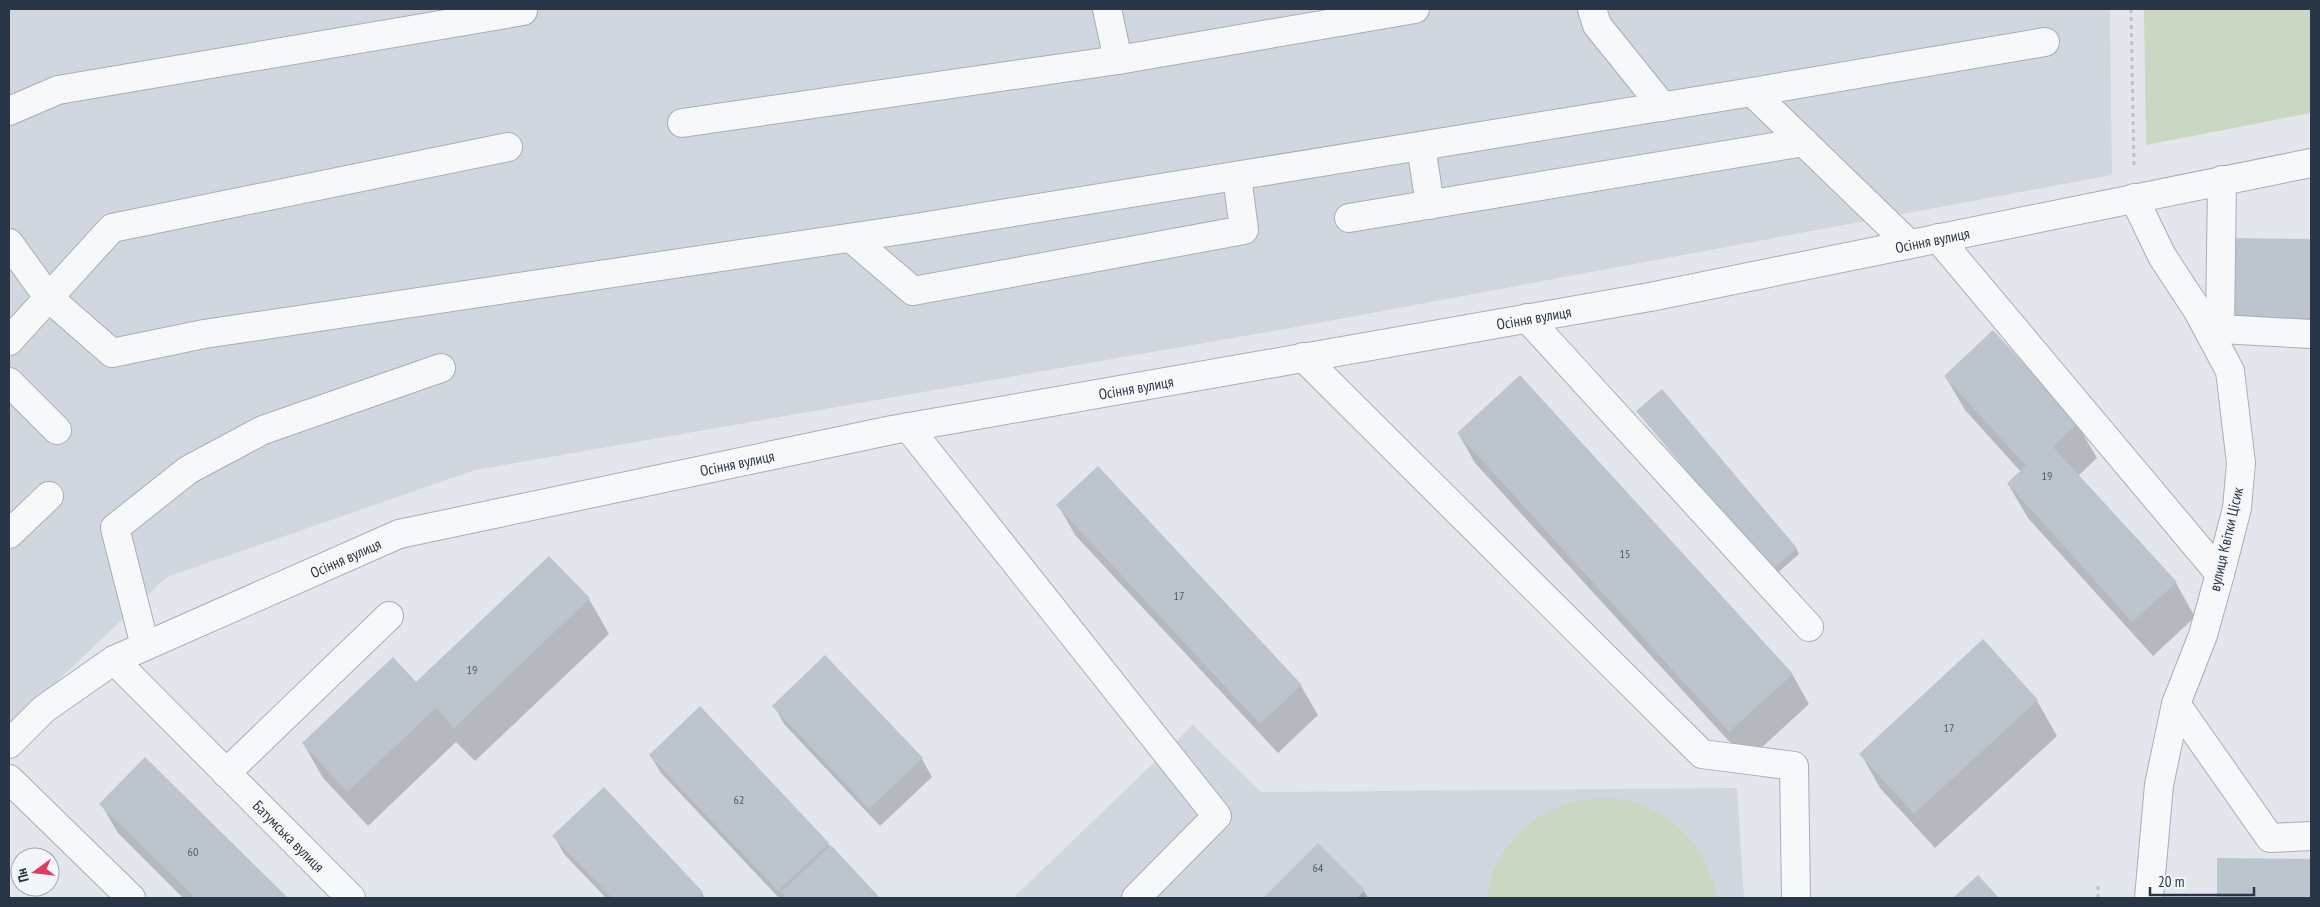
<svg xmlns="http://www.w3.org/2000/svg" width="2320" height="907" viewBox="0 0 2320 907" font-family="'PT Sans Narrow',sans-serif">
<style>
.built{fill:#d1d7df}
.green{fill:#cad7c3}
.shadow{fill:#0003}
.building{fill:#bcc4cd}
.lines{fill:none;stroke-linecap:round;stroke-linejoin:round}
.minor-casing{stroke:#a7aeb8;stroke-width:30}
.path{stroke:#bcc2c8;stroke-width:3;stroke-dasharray:4 4;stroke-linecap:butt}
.minor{stroke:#f6f8fa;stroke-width:28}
.labels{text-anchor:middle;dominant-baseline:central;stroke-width:4;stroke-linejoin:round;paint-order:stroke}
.number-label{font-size:12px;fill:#4d5a68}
.street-label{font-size:15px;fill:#283647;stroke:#f3f6f9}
</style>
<rect width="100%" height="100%" fill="#e3e7ed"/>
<!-- built -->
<g class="built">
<polygon points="9,9 2110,9 2112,175 1302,326 475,470 167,577 9,727"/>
<polygon points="1193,725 1261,792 1737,788 1744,898 1013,898"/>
</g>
<!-- green -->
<g class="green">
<polygon points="2144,9 2311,9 2311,113 2146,145"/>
<path d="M 1596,798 C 1606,799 1617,798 1627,800 C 1675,811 1708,851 1717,898 L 1487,898 C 1491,855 1526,817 1565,804 C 1575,800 1586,800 1596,798 Z"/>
</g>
<!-- shadow -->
<g class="shadow">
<polygon points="2230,239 2311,240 2311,323 2232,323"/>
<polygon points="1945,376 2077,424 2097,458 2078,476 2176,583 2195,617 2153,656 2028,518 2008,484 2021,472 1965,410"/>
<polygon points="1638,411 1796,548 1799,554 1775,575"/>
<polygon points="1458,433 1792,674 1809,704 1747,761 1475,463"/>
<polygon points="1058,505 1301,686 1318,715 1278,753 1075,535"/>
<polygon points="549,557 589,599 609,634 475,761 456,742 368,826 323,778 303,743 416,684"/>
<polygon points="1983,641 2037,701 2057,736 1935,848 1880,788 1861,754"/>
<polygon points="774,706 922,759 932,777 880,826 784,724"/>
<polygon points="650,755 828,844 878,898 779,898 661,773"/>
<polygon points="145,759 286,898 183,898 118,833 101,804"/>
<polygon points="604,789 702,893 705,898 606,898 564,854 554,836"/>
<polygon points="1318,845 1364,891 1368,898 1264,898"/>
<rect x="2218" y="860" width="93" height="38"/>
</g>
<!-- building -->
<g class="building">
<polygon points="2229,238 2311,239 2311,318 2228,317"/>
<polygon points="1993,330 2078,423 2053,447 2177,582 2132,622 2007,483 2026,466 1944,376"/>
<polygon points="1520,375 1793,674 1729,732 1457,433"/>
<polygon points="1662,389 1797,548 1771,570 1636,411"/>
<polygon points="1098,466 1302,685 1260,724 1056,505"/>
<polygon points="549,556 590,598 454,728 436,708 347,792 302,743 393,657 416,682"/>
<polygon points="1983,639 2038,700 1914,814 1859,754"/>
<polygon points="825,655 923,758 869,809 772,706"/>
<polygon points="700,706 829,843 778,891 649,755"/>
<polygon points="145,757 288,898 195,898 99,804"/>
<polygon points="604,787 703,892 697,898 612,898 552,836"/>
<polygon points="1318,843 1365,890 1357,898 1263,898"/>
<polygon points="831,845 880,898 787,898 781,892"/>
<polygon points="2217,858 2311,859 2311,898 2217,898"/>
<polygon points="1978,875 1999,898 1953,898"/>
</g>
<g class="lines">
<!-- minor casing -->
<g class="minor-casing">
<g id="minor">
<polyline points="1107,9 1118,60"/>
<polyline points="1592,9 1597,25 1663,107"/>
<polyline points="1752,92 2045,42"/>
<polyline points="9,111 58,90 523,11"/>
<polyline points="682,123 1118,60 1415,9"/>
<polyline points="1421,146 1430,205"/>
<polyline points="2222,180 2220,329 2311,334"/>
<polyline points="2134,198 2162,256 2198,311 2230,371 2241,463 2237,508 2220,574 2203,635 2176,704 2159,785 2149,898"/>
<polyline points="1349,218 1804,142"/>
<polyline points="851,238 913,291 1244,230 1237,176"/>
<polyline points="1938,238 2220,574"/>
<polyline points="9,243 48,297 112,353 204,334 915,228 1752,92 1909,244"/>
<polyline points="1527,318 1809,627"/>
<polyline points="9,341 112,228 508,147"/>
<polyline points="1303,357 1702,754 1794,766 1796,898"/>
<polyline points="9,382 57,430"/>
<polyline points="908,427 1217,816 1136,898"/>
<polyline points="9,534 49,496"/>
<polyline points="145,646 115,528 188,470 263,430 441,368"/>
<path id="s1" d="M 114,660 L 351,898"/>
<polyline points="2176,704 2270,838 2311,836"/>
<path id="s2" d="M 9,744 L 44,709 L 114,660 L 399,534 L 892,430 L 1650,297 L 2311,163"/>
<polyline points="226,773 389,616"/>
<polyline points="9,779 131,898"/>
</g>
</g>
<!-- path -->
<g class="path">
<polyline points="2131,9 2134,167"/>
<polyline points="2098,898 2098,882"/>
</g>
<!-- minor -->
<use href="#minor" class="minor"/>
</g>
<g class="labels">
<!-- number labels -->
<g class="number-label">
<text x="2047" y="475">19</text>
<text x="1625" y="553">15</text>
<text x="1179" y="595">17</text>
<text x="472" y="669">19</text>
<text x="1949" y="727">17</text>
<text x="739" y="799">62</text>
<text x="193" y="851">60</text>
<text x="1318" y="867">64</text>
</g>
<!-- street labels -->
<g class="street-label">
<text stroke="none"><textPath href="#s2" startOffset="2008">Осіння вулиця</textPath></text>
<text stroke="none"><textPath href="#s2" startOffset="1602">Осіння вулиця</textPath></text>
<text stroke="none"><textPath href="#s2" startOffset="1198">Осіння вулиця</textPath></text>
<text stroke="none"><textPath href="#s2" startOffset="792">Осіння вулиця</textPath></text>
<text transform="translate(2226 539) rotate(-77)">вулиця Квітки Цісик</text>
<text stroke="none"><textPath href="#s2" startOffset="388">Осіння вулиця</textPath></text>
<text stroke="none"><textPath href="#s1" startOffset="248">Батумська вулиця</textPath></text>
</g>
</g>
<!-- border -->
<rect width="2320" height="907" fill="none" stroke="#283647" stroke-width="20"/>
<!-- north arrow -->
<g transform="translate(35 872) rotate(255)"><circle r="24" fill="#f3f6f9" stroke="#a2a9b2"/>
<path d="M0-4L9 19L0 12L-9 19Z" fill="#dd3c61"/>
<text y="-8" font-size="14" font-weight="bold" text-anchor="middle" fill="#283647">Пн</text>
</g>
<!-- scale -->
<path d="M2150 887v8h104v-8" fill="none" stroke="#283647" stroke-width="2.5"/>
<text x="2158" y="887" font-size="15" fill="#283647" stroke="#f3f6f9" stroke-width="4" paint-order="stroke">20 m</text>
</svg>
